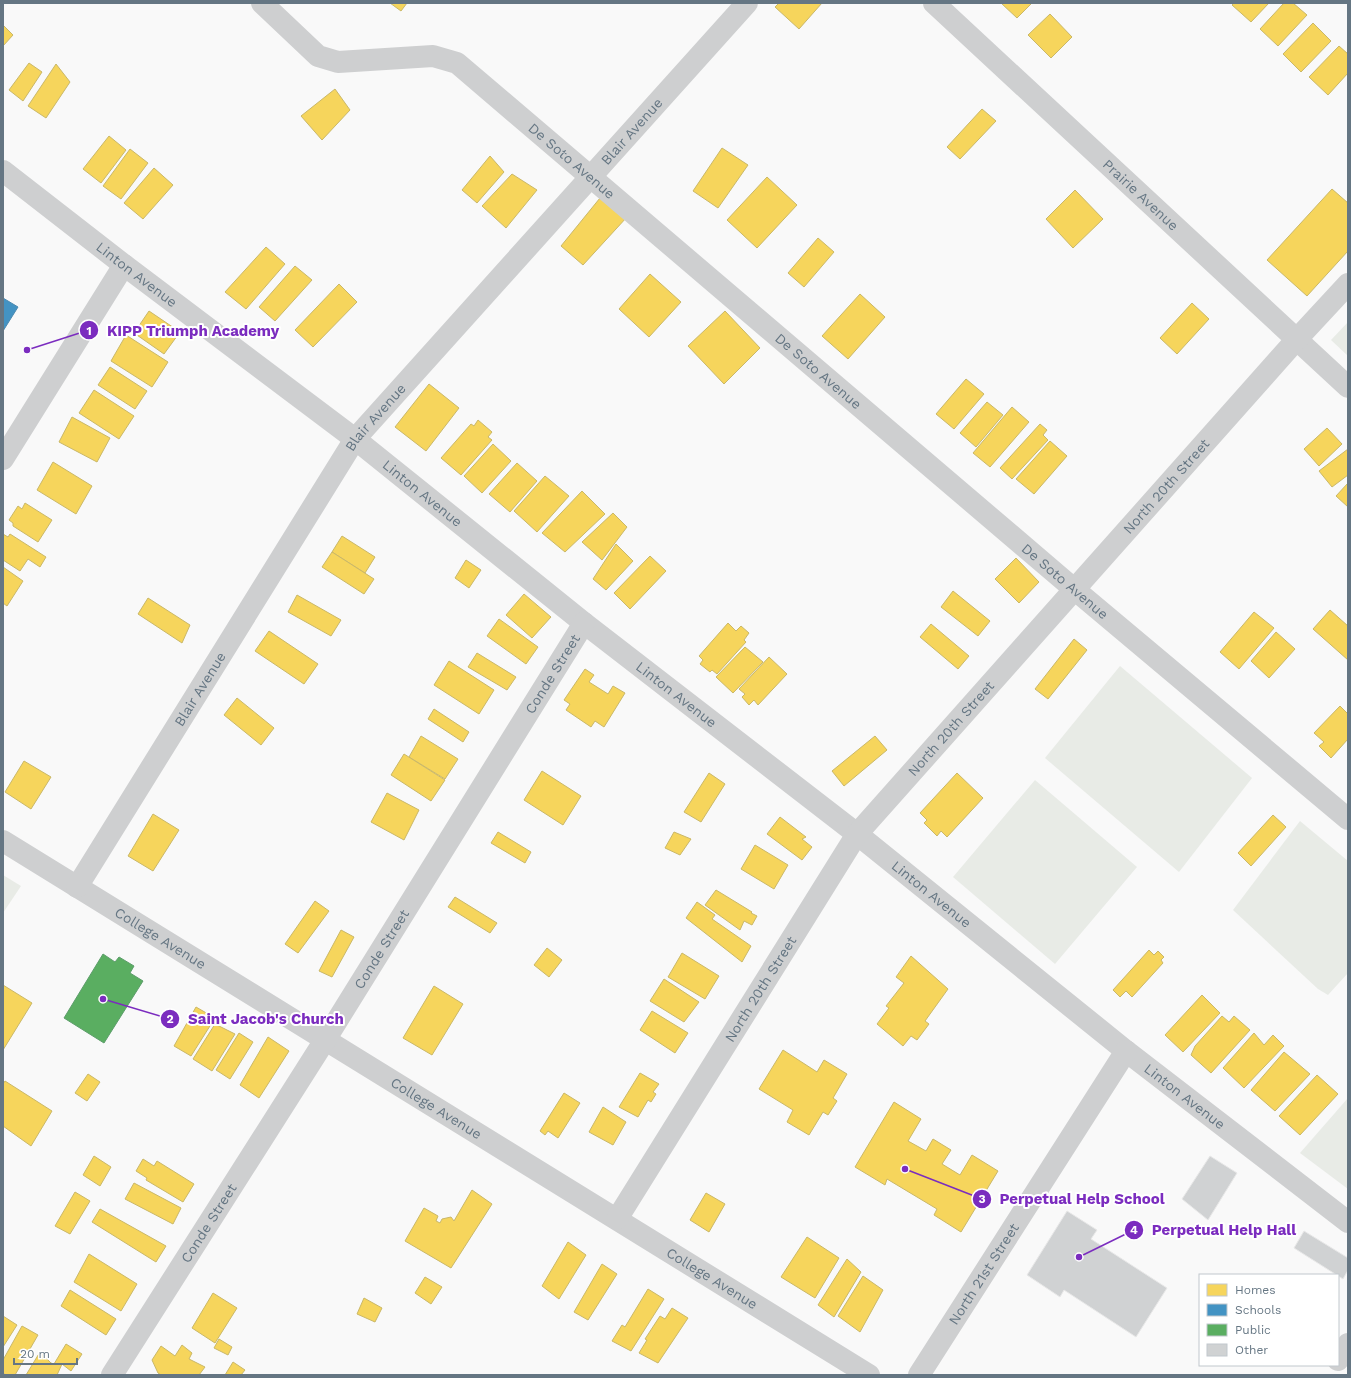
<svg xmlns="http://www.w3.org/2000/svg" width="1351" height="1378" viewBox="0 0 1351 1378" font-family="'Work Sans',sans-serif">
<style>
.green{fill:#e8ebe6}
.homes{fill:#f6d55c;stroke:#cab868}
.schools{fill:#4393c3;stroke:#4d8ab0}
.public{fill:#5aae61;stroke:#5d9d6b}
.building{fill:#d0d2d3;stroke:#e8e8e8}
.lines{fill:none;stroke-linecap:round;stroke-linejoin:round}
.minor{stroke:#cecfd0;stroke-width:22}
.labels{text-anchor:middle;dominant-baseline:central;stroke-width:4;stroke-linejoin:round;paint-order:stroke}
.street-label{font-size:14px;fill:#657683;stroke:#fff}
.leader{fill:none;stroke:#7b2cbf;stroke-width:1.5}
.callout-dot{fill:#7b2cbf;stroke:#fff;stroke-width:1.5}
.mark-label{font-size:12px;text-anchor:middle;font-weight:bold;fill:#fff}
.callout-label{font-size:15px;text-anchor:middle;font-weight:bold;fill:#7b2cbf;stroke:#fff;stroke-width:4;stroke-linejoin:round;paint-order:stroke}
</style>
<rect width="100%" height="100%" fill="#f9f9f9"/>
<!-- green -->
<g class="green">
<polygon points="1348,322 1348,356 1331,340"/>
<polygon points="1120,666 1252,778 1179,872 1045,758"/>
<polygon points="1035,780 1137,867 1055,964 953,877"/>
<polygon points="1300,821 1348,861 1348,973 1328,995 1318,989 1233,910"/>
<polygon points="3,875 21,886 3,913"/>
<polygon points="1348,1098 1348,1189 1300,1153"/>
</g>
<!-- homes -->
<g class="homes">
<polygon points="390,3 407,3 401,11"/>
<polygon points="779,3 822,3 799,29 775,7"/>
<polygon points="1001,3 1032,3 1017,18"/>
<polygon points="1234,3 1269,3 1251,22 1232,5"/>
<polygon points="1284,3 1293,3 1307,15 1278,46 1260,29"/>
<polygon points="1050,14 1072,37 1051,58 1028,35"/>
<polygon points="1313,23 1331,41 1301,72 1283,54"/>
<polygon points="3,25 13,35 3,46"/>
<polygon points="1339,46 1348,54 1348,73 1328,95 1309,77"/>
<polygon points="29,63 42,72 23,101 9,90"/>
<polygon points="56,64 70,82 46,118 28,106"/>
<polygon points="335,89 350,110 322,140 301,116"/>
<polygon points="982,109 996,121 960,159 947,147"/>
<polygon points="109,136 126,150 101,183 83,169"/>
<polygon points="722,148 748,165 718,208 693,191"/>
<polygon points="130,149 148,163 121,199 103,186"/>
<polygon points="490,156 504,172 477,203 462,190"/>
<polygon points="154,168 173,185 143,219 124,203"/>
<polygon points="512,174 537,190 506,228 482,206"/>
<polygon points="767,177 797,205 757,248 727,220"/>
<polygon points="1332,189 1348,203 1348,251 1307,296 1267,260"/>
<polygon points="1075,190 1103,219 1073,248 1046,219"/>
<polygon points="600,198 627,217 583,265 561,246"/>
<polygon points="818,238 834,252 804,287 788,273"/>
<polygon points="266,247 285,264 246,309 225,292"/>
<polygon points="295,266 312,280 275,321 259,307"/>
<polygon points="650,274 681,302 649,337 619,309"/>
<polygon points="339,284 357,302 313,347 295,330"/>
<polygon points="860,294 885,317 848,359 822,336"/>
<polygon points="1192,303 1209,319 1177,354 1160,338"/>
<polygon points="149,311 180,332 164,354 134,333"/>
<polygon points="725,311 760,348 724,384 688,346"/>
<polygon points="126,335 168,362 152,387 111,361"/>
<polygon points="110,367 147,391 135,409 98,385"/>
<polygon points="966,379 984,394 954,429 936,414"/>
<polygon points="429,384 459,408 426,451 395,427"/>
<polygon points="94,390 134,416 119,439 79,413"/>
<polygon points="987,402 1003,415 976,447 960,433"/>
<polygon points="1012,407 1029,422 990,467 973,453"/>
<polygon points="72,417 110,438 97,462 59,442"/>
<polygon points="478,420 492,432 488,437 492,440 461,475 441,458 471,424 474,426"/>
<polygon points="1040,424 1047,430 1043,435 1048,440 1012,479 1000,468"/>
<polygon points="1327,428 1342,444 1319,466 1304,449"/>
<polygon points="1050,441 1067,456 1034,494 1016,479"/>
<polygon points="493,444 511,461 482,493 464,476"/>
<polygon points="1348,449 1348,475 1332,487 1319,471"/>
<polygon points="53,462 92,486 76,514 37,490"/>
<polygon points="517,463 537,481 510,512 489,494"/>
<polygon points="545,476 569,496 537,532 514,511"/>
<polygon points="1348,483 1348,507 1336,496"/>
<polygon points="582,491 605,514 565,552 542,533"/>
<polygon points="25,503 52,520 38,542 13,526 13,523 9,520 18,506 22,509"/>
<polygon points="613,513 627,527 602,560 582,542"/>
<polygon points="3,534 8,537 10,534 46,557 40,567 28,559 20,571 3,560"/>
<polygon points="342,536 375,557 365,573 332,552"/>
<polygon points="616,544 633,561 606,590 593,579"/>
<polygon points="332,552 374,579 364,594 322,567"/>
<polygon points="650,556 666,571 630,609 614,593"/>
<polygon points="1016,558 1039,582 1019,603 995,579"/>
<polygon points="466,560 481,570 469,588 455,578"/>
<polygon points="3,567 23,581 7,606 3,603"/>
<polygon points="953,591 990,621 978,636 941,607"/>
<polygon points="524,594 551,617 532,638 506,615"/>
<polygon points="297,595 341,620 331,636 288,612"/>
<polygon points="148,598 190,625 182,643 138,614"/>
<polygon points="1330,610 1348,626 1348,660 1313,629"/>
<polygon points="1254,612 1274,628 1239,669 1220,652"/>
<polygon points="499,619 538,647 526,664 487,636"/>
<polygon points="728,623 736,631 741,626 749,633 744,640 746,642 717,674 712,670 710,672 700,664 703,660 699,656"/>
<polygon points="931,624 969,656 958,669 920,637"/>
<polygon points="269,631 318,664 304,684 255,651"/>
<polygon points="1276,632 1295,649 1269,678 1251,661"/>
<polygon points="1074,639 1087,650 1048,699 1035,689"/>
<polygon points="745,647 763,662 733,693 716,677"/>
<polygon points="477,653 516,677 507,690 468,667"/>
<polygon points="769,657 787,674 758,705 754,700 749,705 742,697 745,694 739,689"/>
<polygon points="449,661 494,690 479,714 434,685"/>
<polygon points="585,669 594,675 589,682 608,694 613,686 625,693 604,727 595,721 591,727 566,710 570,704 564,700"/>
<polygon points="237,698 274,728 261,745 224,715"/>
<polygon points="1340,706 1348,714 1348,739 1331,758 1319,746 1324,742 1314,733"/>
<polygon points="434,709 469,732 463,742 428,719"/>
<polygon points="421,736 458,759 445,779 409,757"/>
<polygon points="875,736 887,750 844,786 832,771"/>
<polygon points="404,754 445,780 431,801 391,775"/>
<polygon points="24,761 51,777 31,809 5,792"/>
<polygon points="542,771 581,796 563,825 524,800"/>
<polygon points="709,773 725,784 701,822 684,812"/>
<polygon points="957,773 983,798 947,837 941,831 937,836 924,823 927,820 920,813"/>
<polygon points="387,793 419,810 404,840 371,822"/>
<polygon points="153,814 179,830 153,871 128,856"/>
<polygon points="1273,815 1286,827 1251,866 1238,853"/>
<polygon points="780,817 806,837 802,839 812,847 802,860 767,834"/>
<polygon points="498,832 531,852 525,863 491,843"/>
<polygon points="674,832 691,839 680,855 665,848"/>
<polygon points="755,845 788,865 774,889 741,869"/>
<polygon points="716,890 752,912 751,913 757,916 752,925 744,921 740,930 705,905"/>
<polygon points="455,897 497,923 490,933 448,907"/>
<polygon points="315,901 329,911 298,953 285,944"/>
<polygon points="697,902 715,915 712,919 751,946 742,962 686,918"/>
<polygon points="341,930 354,937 332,977 319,971"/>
<polygon points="547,948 562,960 549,977 534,965"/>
<polygon points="1149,950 1154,955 1158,951 1164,957 1161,960 1163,963 1132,997 1126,991 1120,997 1113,990"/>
<polygon points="682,953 719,976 705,999 668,977"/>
<polygon points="911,956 948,989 925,1021 929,1024 917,1040 911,1036 903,1046 877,1024 889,1008 886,1006 904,983 896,977"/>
<polygon points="664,979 699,1002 684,1022 650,1001"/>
<polygon points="3,985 32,1003 3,1050"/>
<polygon points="434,986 463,1004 432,1055 403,1038"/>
<polygon points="1202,995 1220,1013 1183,1052 1165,1035"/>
<polygon points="196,1007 215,1018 191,1056 174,1046"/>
<polygon points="652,1011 688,1033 675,1053 640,1030"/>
<polygon points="1222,1016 1229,1022 1234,1016 1250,1030 1211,1073 1191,1055 1195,1046"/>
<polygon points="215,1024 235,1034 212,1071 193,1059"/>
<polygon points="239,1033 253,1042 230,1079 216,1070"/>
<polygon points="1254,1033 1264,1045 1273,1035 1284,1046 1244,1088 1223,1068"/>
<polygon points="268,1037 289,1051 259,1098 240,1085"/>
<polygon points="783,1050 817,1072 824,1060 847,1074 833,1098 837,1101 828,1115 823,1112 809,1135 787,1122 793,1110 759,1089"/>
<polygon points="1284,1052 1310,1074 1275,1111 1251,1090"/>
<polygon points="640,1073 659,1084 653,1092 656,1094 651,1102 648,1100 638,1117 619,1107"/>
<polygon points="88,1074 100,1082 87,1101 75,1093"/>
<polygon points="1317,1075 1338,1094 1300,1135 1279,1116"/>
<polygon points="5,1081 52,1111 31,1146 3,1126 3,1084"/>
<polygon points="564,1093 580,1103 558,1138 548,1131 545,1135 540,1131"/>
<polygon points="894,1102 921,1119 908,1141 926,1151 933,1139 951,1150 942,1164 960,1175 972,1155 998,1171 961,1232 934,1215 937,1209 887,1179 885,1185 855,1167"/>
<polygon points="603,1107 626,1122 613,1145 589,1132"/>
<polygon points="94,1156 111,1167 100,1186 83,1175"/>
<polygon points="143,1159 154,1166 157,1161 194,1184 183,1202 146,1180 147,1178 136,1171"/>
<polygon points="134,1183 181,1208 173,1224 125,1199"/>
<polygon points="472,1190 492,1204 451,1268 405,1241 424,1208 438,1216 436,1221 440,1223 442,1219 451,1217 454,1221"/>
<polygon points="75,1192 90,1201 70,1234 55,1226"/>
<polygon points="706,1193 725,1204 709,1232 690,1220"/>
<polygon points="100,1209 166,1246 156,1262 92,1222"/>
<polygon points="807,1237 839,1258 815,1298 781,1277"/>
<polygon points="568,1242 586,1255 559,1299 542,1286"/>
<polygon points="89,1254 137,1284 121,1311 74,1282"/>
<polygon points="847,1259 861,1272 834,1317 818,1305"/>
<polygon points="602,1264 617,1274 588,1320 574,1312"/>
<polygon points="863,1276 883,1290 860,1332 838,1316"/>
<polygon points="425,1277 442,1287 431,1304 415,1293"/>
<polygon points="648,1289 664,1299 631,1351 612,1341 622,1325 625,1327"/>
<polygon points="70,1290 116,1319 106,1335 61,1306"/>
<polygon points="213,1293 237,1308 215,1343 192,1328"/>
<polygon points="364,1298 382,1308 375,1322 357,1314"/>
<polygon points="672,1308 688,1318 658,1363 639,1353 647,1340 645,1339 660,1316 665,1319"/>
<polygon points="3,1316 17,1325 3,1347"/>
<polygon points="22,1326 38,1335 15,1375 6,1375 3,1373 3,1360"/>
<polygon points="219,1339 232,1347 228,1355 214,1348"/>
<polygon points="66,1344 82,1354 71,1371 62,1364 57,1375 26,1375 40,1352 51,1363 54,1364"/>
<polygon points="182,1345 192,1353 189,1359 205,1367 199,1375 161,1375 158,1373 152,1360 161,1346 175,1356"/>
<polygon points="233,1362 245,1370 241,1375 225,1375"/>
</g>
<!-- schools -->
<polygon class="schools" points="3,298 18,307 3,331"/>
<!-- public -->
<polygon class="public" points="103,954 115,962 119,957 134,966 130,973 143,981 104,1043 64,1018"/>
<!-- building -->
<g class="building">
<polygon points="1210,1156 1237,1173 1208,1220 1182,1199"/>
<polygon points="1067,1211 1097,1230 1091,1239 1167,1288 1136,1337 1064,1290 1060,1297 1027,1275"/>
<polygon points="1304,1231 1348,1258 1348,1270 1343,1279 1294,1248"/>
</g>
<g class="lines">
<!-- minor -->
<g class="minor">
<path id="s1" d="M 262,3 L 318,56 L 338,62 L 433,56 L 457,63 L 1074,589 L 1348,819"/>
<path id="s2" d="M 934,3 L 1348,387"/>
<path id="s3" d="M 3,171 L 124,265 L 355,439 L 584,623 L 857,834 L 1126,1051 L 1348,1222"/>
<polyline points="3,459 124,265"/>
<path id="s4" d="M 3,841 L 869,1375"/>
<path id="s5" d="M 77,887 L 355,439 L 747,3"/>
<path id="s6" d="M 617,1219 L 857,834 L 1297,339 L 1348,284"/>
<polyline points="1338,1360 1348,1344"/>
<path id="s7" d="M 112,1375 L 325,1040 L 584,623"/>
<path id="s8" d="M 919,1375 L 1126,1051"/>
</g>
</g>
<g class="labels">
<!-- street labels -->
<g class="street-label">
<text stroke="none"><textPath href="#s5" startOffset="941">Blair Avenue</textPath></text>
<text stroke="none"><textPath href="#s1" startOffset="369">De Soto Avenue</textPath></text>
<text stroke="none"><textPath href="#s2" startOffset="282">Prairie Avenue</textPath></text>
<text stroke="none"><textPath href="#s3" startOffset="169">Linton Avenue</textPath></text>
<text stroke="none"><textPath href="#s1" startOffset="693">De Soto Avenue</textPath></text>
<text stroke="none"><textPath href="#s5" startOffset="557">Blair Avenue</textPath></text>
<text stroke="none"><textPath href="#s6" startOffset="919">North 20th Street</textPath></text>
<text stroke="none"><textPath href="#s3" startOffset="529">Linton Avenue</textPath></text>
<text stroke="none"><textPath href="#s1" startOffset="1017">De Soto Avenue</textPath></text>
<text stroke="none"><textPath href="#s7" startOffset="828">Conde Street</textPath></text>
<text stroke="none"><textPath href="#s5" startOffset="233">Blair Avenue</textPath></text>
<text stroke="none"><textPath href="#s3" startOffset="853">Linton Avenue</textPath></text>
<text stroke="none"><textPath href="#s6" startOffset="595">North 20th Street</textPath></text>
<text stroke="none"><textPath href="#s3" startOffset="1177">Linton Avenue</textPath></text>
<text stroke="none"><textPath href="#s4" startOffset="185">College Avenue</textPath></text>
<text stroke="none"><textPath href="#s7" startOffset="504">Conde Street</textPath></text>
<text stroke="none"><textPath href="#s6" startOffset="271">North 20th Street</textPath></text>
<text stroke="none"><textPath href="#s3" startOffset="1501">Linton Avenue</textPath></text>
<text stroke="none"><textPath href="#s4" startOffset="509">College Avenue</textPath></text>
<text stroke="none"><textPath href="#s7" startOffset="180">Conde Street</textPath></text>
<text stroke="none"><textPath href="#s8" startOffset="120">North 21st Street</textPath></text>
<text stroke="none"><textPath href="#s4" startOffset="833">College Avenue</textPath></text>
</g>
</g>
<!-- callouts -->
<path class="leader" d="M27 350L89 330M103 999L170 1019M905 1169L982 1199M1079 1257L1134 1230"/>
<g class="callout-dot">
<circle cx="27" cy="350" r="4"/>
<circle cx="103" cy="999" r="4"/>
<circle cx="905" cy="1169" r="4"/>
<circle cx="1079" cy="1257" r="4"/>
<circle cx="89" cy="330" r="10"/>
<circle cx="170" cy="1019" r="10"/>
<circle cx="982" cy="1199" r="10"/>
<circle cx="1134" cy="1230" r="10"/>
</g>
<g class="mark-label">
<text x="89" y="335">1</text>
<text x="170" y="1023">2</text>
<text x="982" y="1203">3</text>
<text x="1134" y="1234">4</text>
</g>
<g class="callout-label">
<text x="193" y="336">KIPP Triumph Academy</text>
<text x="266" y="1024">Saint Jacob's Church</text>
<text x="1082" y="1204">Perpetual Help School</text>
<text x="1224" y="1235">Perpetual Help Hall</text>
</g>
<!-- border -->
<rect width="1351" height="1378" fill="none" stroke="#657683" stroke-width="8"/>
<!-- legend -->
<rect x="1199" y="1274" width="140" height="92" fill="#ffffff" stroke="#c1c8cd"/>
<rect x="1207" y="1284" width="20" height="12" fill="#f6d55c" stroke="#c1c8cd"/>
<text x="1235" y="1294" font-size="12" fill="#657683">Homes</text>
<rect x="1207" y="1304" width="20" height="12" fill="#4393c3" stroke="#c1c8cd"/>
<text x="1235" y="1314" font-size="12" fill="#657683">Schools</text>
<rect x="1207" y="1324" width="20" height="12" fill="#5aae61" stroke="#c1c8cd"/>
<text x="1235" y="1334" font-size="12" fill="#657683">Public</text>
<rect x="1207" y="1344" width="20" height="12" fill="#d0d2d3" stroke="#c1c8cd"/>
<text x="1235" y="1354" font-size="12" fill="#657683">Other</text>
<!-- scale -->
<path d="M14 1358v6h63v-6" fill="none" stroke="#657683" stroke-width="2"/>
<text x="20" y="1358" font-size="12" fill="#657683" stroke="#ffffff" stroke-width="3" paint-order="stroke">20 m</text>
</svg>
